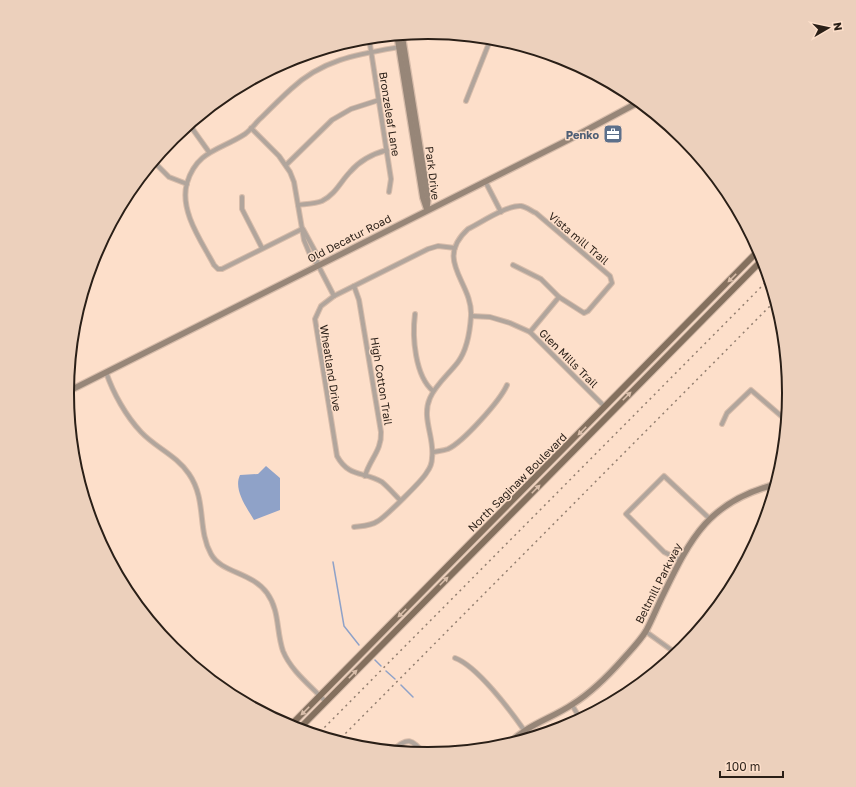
<svg xmlns="http://www.w3.org/2000/svg" width="856" height="787" viewBox="0 0 856 787" font-family="'Golos Text',sans-serif">
<style>
.water{fill:#8fa2c8}
.lines{fill:none;stroke-linecap:round;stroke-linejoin:round}
.stream{stroke:#8fa2c8;stroke-width:1.5}
.street-casing{stroke:#d7bcaa;stroke-width:6}
.secondary-casing{stroke:#d7bcaa;stroke-width:8}
.primary-casing{stroke:#d7bcaa;stroke-width:8}
.street{stroke:#b1a59c;stroke-width:4}
.secondary{stroke:#978678;stroke-width:5.5}
.primary{stroke:#84705e;stroke-width:6}
.rail{stroke:#937f70;stroke-width:1.5;stroke-dasharray:2 4;stroke-linecap:butt}
.oneway{fill:#d9beaa}
.labels{text-anchor:middle;dominant-baseline:central;stroke-width:3;stroke-linejoin:round;paint-order:stroke}
.street-label{font-size:11px;fill:#2a1f17;stroke:#fddfca}
.service-label{font-size:11px;font-weight:bold;fill:#4e5e75;stroke:#fddfca;text-anchor:end}
.rim{fill:none;stroke:#2a1f17;stroke-width:2}
</style>
<rect width="100%" height="100%" fill="#fddfca"/>
<!-- water -->
<path class="water" d="M 266,466 L 280,478 L 280,510 L 254,520 C 247,508 233,490 240,475 L 258,474 Z"/>
<g class="lines">
<!-- stream -->
<g class="stream">
<polyline points="333,562 344,626 359,645"/>
<polyline points="132,600 140,599"/>
<polyline points="375,660 381,666"/>
<polyline points="386,671 395,679"/>
<polyline points="401,685 413,697"/>
</g>
<!-- street casing -->
<g class="street-casing">
<g id="street">
<polyline points="369,38 391,179 389,192"/>
<polyline points="466,101 491,38"/>
<polyline points="189,124 209,152"/>
<polyline points="251,128 279,156 290,172 294,182 304,240 311,257 318,265 334,296"/>
<polyline points="153,161 169,177 187,184"/>
<polyline points="286,165 332,120 351,109 379,100"/>
<polyline points="485,181 501,212"/>
<polyline points="242,197 242,209 262,248"/>
<path d="M 298,205 C 305,204 315,204 322,201 C 335,195 341,181 350,172 C 360,160 372,154 387,150"/>
<path d="M 302,229 L 222,269 L 218,269 L 214,265 C 202,242 179,211 187,183 C 197,150 221,150 245,134 C 252,129 256,122 262,117 C 272,107 281,98 291,89 C 323,59 359,54 400,47"/>
<polyline points="303,229 316,253 318,265"/>
<path d="M 354,286 L 359,300 L 381,432 C 382,450 370,459 365,476"/>
<path d="M 415,314 C 412,337 415,376 433,391"/>
<polyline points="471,316 490,317 510,323 530,332 605,407"/>
<polyline points="530,332 559,297"/>
<polyline points="782,338 784,341"/>
<path d="M 106,372 C 113,393 126,416 141,432 C 156,448 176,455 189,474 C 207,500 197,529 211,554 C 221,573 252,572 267,593 C 280,611 276,631 283,651 C 291,671 311,686 326,702"/>
<polyline points="722,424 727,413 751,390 787,421"/>
<path d="M 433,452 C 438,451 443,451 448,449 C 463,442 500,401 507,385"/>
<path d="M 400,500 C 394,494 388,487 382,482 C 364,471 349,478 337,456 L 315,319 L 321,306 L 334,296 L 428,249 L 438,246 L 455,248"/>
<path d="M 354,527 C 362,526 371,526 378,521 C 385,517 423,480 427,472 C 430,468 432,463 432,458 C 435,438 421,418 430,398 C 436,384 449,374 458,362 C 467,350 470,331 471,316 C 473,282 433,261 468,229 C 482,222 507,205 521,206 C 527,207 531,211 536,213 L 610,276 L 612,283 L 588,311 L 584,313 L 559,297 L 541,279 L 513,265"/>
<polyline points="680,560 664,552 626,514 664,476 710,519"/>
<polyline points="645,631 677,654"/>
<path d="M 455,658 C 477,666 510,710 524,730"/>
<polyline points="572,705 581,720"/>
<path d="M 392,751 C 409,736 411,739 426,755"/>
</g>
</g>
<!-- secondary casing -->
<g class="secondary-casing">
<g id="secondary">
<polyline points="397,35 423,198 427,210"/>
<polyline points="402,35 428,198 427,207"/>
<polyline points="67,392 568,140 639,102"/>
<path d="M 507,746 C 525,725 551,719 573,704 C 592,692 608,676 623,659 C 630,651 640,641 646,631 C 652,620 657,607 663,595 C 691,537 709,501 777,484"/>
</g>
</g>
<!-- primary casing -->
<g class="primary-casing">
<g id="primary">
<polyline points="289,727 759,250"/>
<polyline points="298,730 763,259"/>
</g>
</g>
<!-- street -->
<use href="#street" class="street"/>
<!-- secondary -->
<use href="#secondary" class="secondary"/>
<!-- primary -->
<use href="#primary" class="primary"/>
<!-- rail -->
<g class="rail">
<polyline points="316,736 769,279"/>
<polyline points="337,742 776,300"/>
</g>
</g>
<!-- one-way arrows -->
<defs><path id="oneway-solid" d="M-6-.8H1V-3.2L6.5 0L1 3.2V.8H-6Z"/></defs>
<g class="oneway">
<use href="#oneway-solid" transform="translate(732 278) rotate(135)"/>
<use href="#oneway-solid" transform="translate(627 396) rotate(-45)"/>
<use href="#oneway-solid" transform="translate(582 431) rotate(135)"/>
<use href="#oneway-solid" transform="translate(536 489) rotate(-45)"/>
<use href="#oneway-solid" transform="translate(444 581) rotate(-45)"/>
<use href="#oneway-solid" transform="translate(402 613) rotate(135)"/>
<use href="#oneway-solid" transform="translate(353 674) rotate(-45)"/>
<use href="#oneway-solid" transform="translate(305 711) rotate(135)"/>
</g>
<!-- icons -->
<defs>
<g id="office-square" transform="scale(1)"><rect x="-9" y="-9" width="18" height="18" rx="4" fill="#5c6f8a" stroke="#fddfca"/><path d="M-6-3h4V-5.5h4V-3h4V5H-6ZM-1-4.5V-3h2v-1.5ZM-6 0V1H6V0Z" fill="#fff"/></g>
</defs>
<g fill-rule="evenodd">
<use href="#office-square" x="613" y="134"/>
</g>
<g class="labels">
<!-- street labels -->
<g class="street-label">
<text transform="translate(390 114) rotate(81)">Bronzeleaf Lane</text>
<text transform="translate(433 173) rotate(83)">Park Drive</text>
<text transform="translate(349 238) rotate(-27)">Old Decatur Road</text>
<text transform="translate(579 238) rotate(40)">Vista mill Trail</text>
<text transform="translate(569 358) rotate(45)">Glen Mills Trail</text>
<text transform="translate(331 368) rotate(81)">Wheatland Drive</text>
<text transform="translate(382 381) rotate(81)">High Cotton Trail</text>
<text transform="translate(517 482) rotate(-45)">North Saginaw Boulevard</text>
<text transform="translate(658 583) rotate(-63)">Beltmill Parkway</text>
</g>
<!-- service labels -->
<g class="service-label">
<text x="599" y="134">Penko</text>
</g>
</g>
<!-- crop -->
<path d="M0 0H856V787H0ZM74 393a354 354 0 1 1 708 0a354 354 0 1 1-708 0Z" fill="#ecd0bc" fill-rule="evenodd"/>
<path class="rim" d="M74 393a354 354 0 1 1 708 0a354 354 0 1 1-708 0Z"/>
<!-- north arrow -->
<g transform="translate(828 28) rotate(81)" stroke="#fddfca" stroke-width="3" paint-order="stroke">
<path d="M0-3L7 15L0 10L-7 15Z" fill="#2a1f17"/>
<text y="-6" font-size="11" font-weight="bold" text-anchor="middle" fill="#2a1f17">N</text>
</g>
<!-- scale -->
<path d="M720 771v6h63v-6" fill="none" stroke="#2a1f17" stroke-width="2"/>
<text x="726" y="771" font-size="12" fill="#2a1f17" stroke="#fddfca" stroke-width="3" paint-order="stroke">100 m</text>
</svg>
